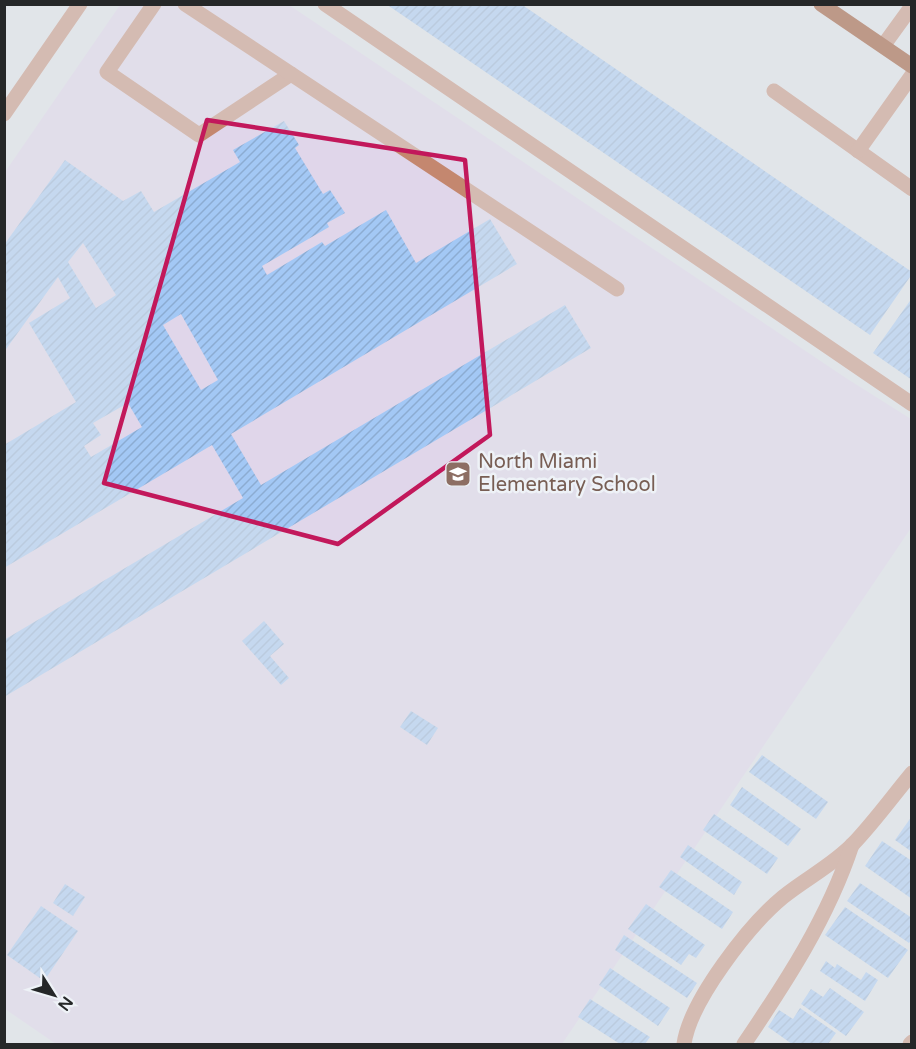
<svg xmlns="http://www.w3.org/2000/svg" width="916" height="1049" viewBox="0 0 916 1049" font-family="'Varela Round',sans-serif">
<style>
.education{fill:#e0d6ea}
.building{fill:url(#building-hatch);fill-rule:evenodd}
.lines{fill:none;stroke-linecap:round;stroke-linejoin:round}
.minor{stroke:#c4876f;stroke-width:15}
.major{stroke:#913c13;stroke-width:15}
.marked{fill:none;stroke:#c2185b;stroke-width:4.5;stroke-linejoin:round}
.labels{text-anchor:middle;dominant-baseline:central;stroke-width:5;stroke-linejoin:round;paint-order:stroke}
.education-label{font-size:20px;fill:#785e54;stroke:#eef2f7;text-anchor:start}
</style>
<defs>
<pattern id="building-hatch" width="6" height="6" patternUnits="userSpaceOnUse" patternTransform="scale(1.5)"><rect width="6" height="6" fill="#a3c8f5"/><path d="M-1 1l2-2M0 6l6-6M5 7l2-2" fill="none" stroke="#8cacd2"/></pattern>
</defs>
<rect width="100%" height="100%" fill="#e1e5e9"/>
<!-- education -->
<polygon class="education" points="120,5 289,5 846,378 911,419 911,528 562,1044 56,1044 5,1009 5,172"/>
<!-- building -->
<g class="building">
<polygon points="386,4 521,4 912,272 912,274 870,335"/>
<path d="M 284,121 L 299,145 L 295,148 L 323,194 L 330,190 L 345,213 L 327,223 L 329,227 L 262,266 L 267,275 L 322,242 L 325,246 L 386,210 L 416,263 L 490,219 L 517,264 L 231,434 L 261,485 L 565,305 L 591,348 L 4,697 L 4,640 L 243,498 L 212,445 L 4,568 L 4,508 L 6,507 L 4,503 L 4,445 L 76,402 L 29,323 L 70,298 L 58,277 L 4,352 L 4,245 L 65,160 L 123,201 L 141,191 L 154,212 L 240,162 L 233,150 ZM 83,243 L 116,295 L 96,308 L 68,262 ZM 181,314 L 218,380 L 201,390 L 163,325 ZM 128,403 L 142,427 L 91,457 L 84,446 L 101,435 L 93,423 Z"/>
<polygon points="912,298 912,380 873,353"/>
<polygon points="264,621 284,644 270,656 289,678 281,685 242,641"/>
<polygon points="411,711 438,728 427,745 400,727"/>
<polygon points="762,755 828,802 816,819 749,772"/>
<polygon points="742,787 801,829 788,846 730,805"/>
<polygon points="714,814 778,858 767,874 703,830"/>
<polygon points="912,816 912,852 895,840"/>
<polygon points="882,841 912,861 912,899 865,866"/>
<polygon points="688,845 742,882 734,895 680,857"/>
<polygon points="671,870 733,912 722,929 659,887"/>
<polygon points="860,883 912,918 912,939 909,943 847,901"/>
<polygon points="65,884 85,897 73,916 53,903"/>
<polygon points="646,904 705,945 696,958 689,954 681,965 628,929"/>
<polygon points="41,906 78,931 44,981 7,955"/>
<polygon points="845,907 908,950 888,978 825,935"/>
<polygon points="624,935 697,983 687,998 615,950"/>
<polygon points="826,961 835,968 837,964 861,980 866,972 878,980 865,1001 820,971"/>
<polygon points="610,968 670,1008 658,1026 599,985"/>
<polygon points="830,988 864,1012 846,1036 801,1004 811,989 823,997"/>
<polygon points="590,999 650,1037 645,1044 620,1044 578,1017"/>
<polygon points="800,1008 836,1033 828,1044 792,1044 768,1027 779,1010 793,1019"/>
</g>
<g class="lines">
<!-- minor -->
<g class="minor">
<polyline points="154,4 107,72 199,135 291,74"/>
<polyline points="185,4 617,289"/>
<polyline points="325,4 912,404"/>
<polyline points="883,46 912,6"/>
<polyline points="774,91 912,189"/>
<polyline points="4,114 80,4"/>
<polyline points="858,151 912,75"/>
<path d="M 684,1044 C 690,1001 749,925 783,897 C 805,879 833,865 853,844 C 874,822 892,797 912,773"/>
<path d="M 744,1044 C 786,982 828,918 852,845"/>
<polyline points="910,1044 912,1042"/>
</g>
<!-- major -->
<polyline class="major" points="821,4 912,66"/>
</g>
<!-- marked area -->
<path d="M0 0H916V1049H0ZM 207,120 L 465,160 L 490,435 L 338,544 L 104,483 Z" fill="#e1e5e9" fill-opacity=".55" fill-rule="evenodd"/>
<path class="marked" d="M 207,120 L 465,160 L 490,435 L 338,544 L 104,483 Z"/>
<!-- icons -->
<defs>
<g id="school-square" transform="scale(1.35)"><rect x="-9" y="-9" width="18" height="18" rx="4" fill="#8d6e63" stroke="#eef2f7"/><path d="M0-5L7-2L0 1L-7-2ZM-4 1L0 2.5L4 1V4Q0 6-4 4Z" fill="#fff"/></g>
</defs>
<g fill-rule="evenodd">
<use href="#school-square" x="458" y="474"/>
</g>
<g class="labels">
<!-- education labels -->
<g class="education-label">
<text x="478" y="462">North Miami<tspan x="478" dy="23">Elementary School</tspan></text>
</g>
</g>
<!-- border -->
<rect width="916" height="1049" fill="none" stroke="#252728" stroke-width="12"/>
<!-- north arrow -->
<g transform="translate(54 995) rotate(127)" stroke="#eef2f7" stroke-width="4.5" paint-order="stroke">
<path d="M0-4.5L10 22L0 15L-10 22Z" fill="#252728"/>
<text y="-9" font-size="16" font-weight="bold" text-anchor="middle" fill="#252728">N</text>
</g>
</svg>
